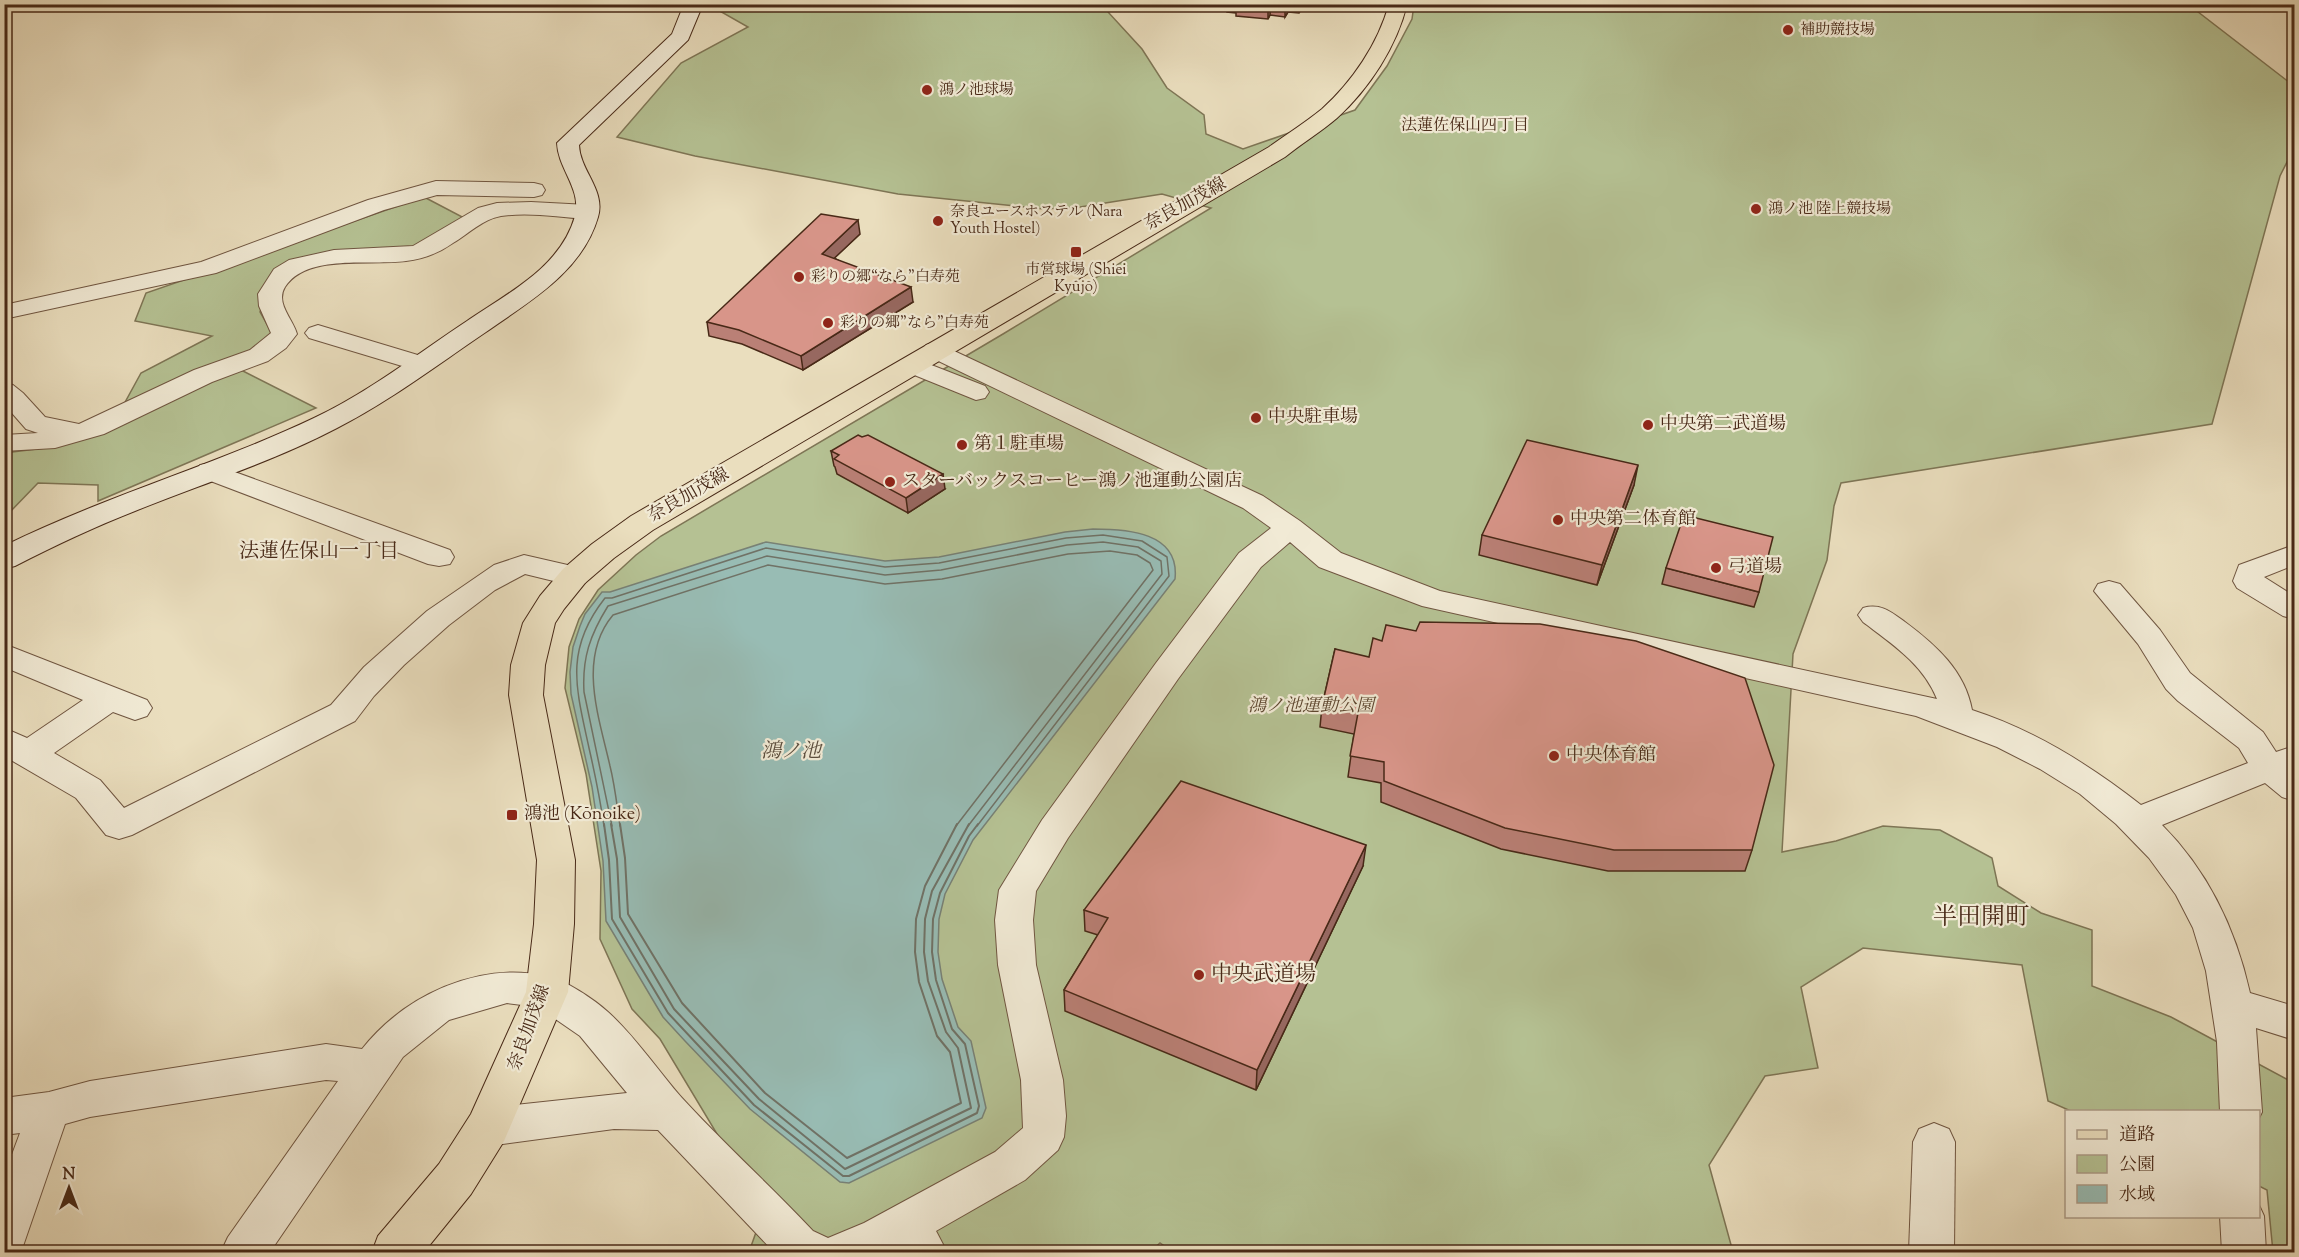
<svg xmlns="http://www.w3.org/2000/svg" width="2299" height="1257" viewBox="0 0 2299 1257" font-family="'Sorts Mill Goudy','Noto Serif JP',serif">
<style>
.green{fill:#b5c193;stroke:#7e7555;stroke-width:1.5}
.water{fill:#98bcb4;stroke:#788175;stroke-width:1.5}
.lines{fill:none;stroke-linecap:round;stroke-linejoin:round}
.shore-far1{stroke:#707266;stroke-width:1.5}
.shore{stroke:#707266;stroke-width:2}
.street-casing{stroke:#705641;stroke-width:2}
.secondary-casing{stroke:#482917;stroke-width:2}
.primary-casing{stroke:#482917;stroke-width:2}
.street{fill:#f1ead5;fill-rule:evenodd}
.secondary{fill:#f1ead5;fill-rule:evenodd}
.primary{fill:#eadebe;fill-rule:evenodd}
.wall{fill:#ba8076;stroke:#482917;stroke-width:1.5}
.shaded-wall{fill:#976860;stroke:#482917;stroke-width:1.5}
.building{fill:#d89589;stroke:#482917;stroke-width:1.5}
.poi-dot{fill:#8f2418;stroke:#f1ead5;stroke-width:2}
.labels{text-anchor:middle;dominant-baseline:central;stroke-width:4.5;stroke-linejoin:round;paint-order:stroke}
.far-poi-label{font-size:15px;fill:#482917;stroke:#f1ead5;text-anchor:start}
.far-neighbourhood-label{font-size:16px;fill:#482917;stroke:#f1ead5}
.street-label{font-size:18px;fill:#482917;stroke:#f1ead5}
.poi-label{font-size:18px;fill:#482917;stroke:#f1ead5;text-anchor:start}
.park-label{font-size:18px;font-style:italic;fill:#5e4730;stroke:#f1ead5}
.neighbourhood-label{font-size:20px;fill:#482917;stroke:#f1ead5}
.water-label{font-size:20px;font-style:italic;fill:#5c4e3e;stroke:#f1ead5}
.near-poi-label{font-size:21px;fill:#482917;stroke:#f1ead5;text-anchor:start}
.near-neighbourhood-label{font-size:24px;fill:#482917;stroke:#f1ead5}
</style>
<rect width="100%" height="100%" fill="#eadebe"/>
<filter id="stains"><feTurbulence type="fractalNoise" baseFrequency=".00333" numOctaves="4"/><feColorMatrix values="0 0 0 0 .2 0 0 0 0 .09 0 0 0 0 .02 0 0 0 .5 -.17"/></filter>
<radialGradient id="worn" r=".72"><stop offset=".6" stop-color="#630" stop-opacity="0"/><stop offset="1" stop-color="#630" stop-opacity=".3"/></radialGradient>
<!-- green -->
<g class="green">
<polygon points="715,4 1119,5 1108,12 1142,49 1167,88 1204,115 1206,134 1243,149 1355,110 1387,66 1412,19 1414,5 2189,5 2294,86 2294,148 2280,176 2212,424 1841,483 1834,506 1827,560 1793,654 1782,852 1836,841 1883,826 1940,830 1992,858 1998,886 2041,913 2092,930 2092,986 2171,1017 2294,1083 2294,1252 2273,1252 2267,1190 2259,1186 2258,1112 2073,1112 2048,1101 2022,965 1863,948 1801,987 1818,1068 1765,1076 1709,1165 1733,1252 1173,1252 1160,1243 1150,1252 749,1252 770,1193 720,1139 660,1039 632,1009 600,939 601,871 586,774 565,688 569,647 579,619 598,590 636,555 661,536 1003,334 1211,208 1162,194 1080,207 1044,209 898,194 695,156 617,137 681,63 748,27 709,5"/>
<polygon points="424,197 468,220 421,246 339,252 272,277 260,312 273,335 269,343 123,406 141,373 212,336 135,321 146,293"/>
<polygon points="239,369 316,408 98,501 98,485 38,483 8,514 5,514 4,453 45,448"/>
</g>
<!-- water -->
<path class="water" d="M 1093,529 C 1127,529 1180,532 1175,579 L 973,840 L 945,894 L 939,919 L 938,952 L 942,979 L 958,1027 L 971,1041 L 986,1108 L 982,1118 L 849,1183 L 840,1182 L 750,1109 L 685,1041 L 663,1017 L 606,921 L 603,861 L 592,787 L 571,694 L 570,672 L 573,647 L 580,626 L 585,614 L 602,592 L 610,592 L 766,542 L 885,561 L 939,557 L 1065,532 Z"/>
<g class="lines">
<!-- shore-far1 -->
<g class="shore-far1">
<path d="M 604,826 C 600,799 595,774 589,748 C 576,688 564,650 605,598 L 612,598 L 766,548 L 885,567 L 939,563 L 1066,538 L 1103,535 L 1142,541 L 1167,557 L 1169,576 L 977,826"/>
<path d="M 612,826 L 584,692 C 582,658 590,635 608,606 L 767,556 L 885,575 L 941,570 L 1067,545 L 1103,542 L 1138,547 L 1161,561 L 1162,574 L 968,826"/>
<path d="M 620,826 C 617,806 615,786 610,766 C 599,717 577,658 613,615 L 768,565 L 885,584 L 942,579 L 1068,554 L 1110,551 L 1137,555 L 1150,563 L 1153,570 L 956,826"/>
</g>
<!-- shore -->
<g class="shore">
<polyline points="604,824 609,860 612,919 668,1013 754,1105 843,1176 849,1176 977,1113 979,1106 965,1044 952,1029 936,980 932,952 933,919 940,893 969,836 978,824"/>
<polyline points="611,824 617,859 620,917 674,1009 759,1099 845,1169 971,1108 958,1048 946,1032 928,981 924,952 925,919 932,891 969,824"/>
<polyline points="620,824 625,858 628,914 682,1003 765,1093 847,1158 961,1103 950,1052 937,1036 919,982 915,952 916,919 925,886 957,824"/>
</g>
<!-- street casing -->
<g class="street-casing">
<g id="street">
<polygon points="436,181 534,183 542,185 545,190 542,195 534,197 437,195 384,210 216,273 4,319 4,305 201,262 368,200"/>
<path d="M 531,202 L 588,205 L 596,207 L 599,212 L 596,217 L 588,219 C 559,217 529,212 501,216 C 483,219 468,234 453,243 C 439,253 423,259 406,261 C 371,266 307,253 285,287 C 275,303 293,319 297,334 L 286,348 L 268,361 L 212,382 L 104,434 L 55,448 L 4,451 L 4,435 L 38,433 L 26,429 L 4,404 L 4,383 L 13,385 L 23,393 L 45,417 L 79,424 L 194,370 L 250,350 L 271,333 L 259,306 L 258,294 L 274,269 L 289,260 L 334,250 L 413,246 L 478,208 L 497,203 Z"/>
<polygon points="318,325 431,359 435,364 431,369 422,372 309,338 305,333 309,328"/>
<path d="M 935,342 L 1263,496 L 1300,521 L 1341,553 L 1440,591 L 1937,699 C 1923,664 1892,644 1863,622 L 1858,615 L 1863,608 C 1881,603 1891,612 1905,622 C 1936,645 1965,671 1972,710 C 2034,730 2090,765 2141,805 L 2248,763 L 2239,748 L 2178,701 L 2166,689 L 2138,644 L 2094,591 L 2098,584 L 2109,581 L 2120,584 L 2160,630 L 2190,673 L 2263,732 L 2276,752 L 2294,746 L 2294,801 L 2282,797 L 2265,783 L 2162,825 C 2208,871 2236,930 2250,993 L 2294,1006 L 2294,1040 L 2256,1028 L 2262,1112 L 2258,1120 L 2258,1112 L 2220,1112 L 2217,1042 L 2206,971 L 2193,928 L 2176,895 L 2149,858 L 2116,824 L 2080,794 L 2040,769 L 1997,747 L 1916,716 L 1422,606 L 1319,567 L 1290,542 L 1261,567 L 1178,679 L 1068,838 L 1036,891 L 1033,920 L 1036,965 L 1063,1080 L 1066,1116 L 1064,1137 L 1058,1150 L 1025,1180 L 936,1231 L 947,1252 L 774,1252 L 658,1130 L 614,1129 L 488,1146 L 473,1140 L 467,1127 L 473,1114 L 488,1108 L 627,1093 L 580,1036 L 538,1007 L 507,1003 L 449,1020 L 403,1057 L 270,1252 L 221,1252 L 228,1237 L 338,1081 L 326,1080 L 90,1117 L 65,1124 L 21,1252 L 4,1252 L 4,1176 L 20,1133 L 4,1135 L 4,1098 L 49,1092 L 90,1081 L 326,1044 L 362,1049 C 404,996 478,961 546,976 C 564,979 595,1000 608,1012 C 634,1035 659,1072 682,1098 C 724,1144 771,1186 813,1231 L 828,1238 L 864,1223 L 995,1152 L 1023,1128 L 1021,1080 L 998,965 L 995,920 L 999,890 L 1042,820 L 1156,663 L 1239,553 L 1271,528 L 1243,508 L 926,355 L 922,350 L 926,345 Z"/>
<polygon points="911,357 985,386 989,392 985,398 976,400 902,370 898,365 902,360"/>
<polygon points="210,463 450,550 454,557 450,564 439,566 428,564 200,477 196,471 200,465"/>
<polygon points="2294,545 2294,565 2264,577 2294,596 2294,619 2283,616 2237,588 2233,581 2239,565"/>
<polygon points="524,555 585,569 589,576 585,583 574,586 525,574 495,590 449,625 404,665 374,696 355,721 132,835 119,839 106,835 76,798 4,756 4,728 27,738 83,700 4,667 4,644 147,700 152,708 147,716 135,720 113,712 54,753 100,780 124,808 331,705 364,667 427,611 494,565"/>
<polygon points="1934,1123 1949,1129 1955,1142 1954,1252 1909,1252 1913,1142 1919,1129"/>
<polygon points="2258,1203 2264,1216 2266,1252 2222,1252 2220,1216 2258,1216"/>
</g>
</g>
<!-- secondary casing -->
<g class="secondary-casing">
<path id="secondary" d="M 684,4 L 703,4 L 688,40 L 579,145 C 580,171 606,190 598,217 C 582,272 530,301 486,332 C 437,365 390,401 337,428 C 272,462 202,484 135,511 C 94,527 54,546 15,566 L 4,569 L 4,546 C 105,496 213,466 314,418 C 369,392 417,354 467,321 C 508,293 561,267 575,216 C 582,189 558,169 557,143 L 672,34 Z"/>
</g>
<!-- primary casing -->
<g class="primary-casing">
<path id="primary" d="M 1389,4 L 1407,4 C 1397,46 1369,89 1337,118 C 1321,132 1302,143 1285,157 L 653,530 L 614,558 L 585,583 L 564,609 L 555,623 L 545,665 L 543,695 L 575,860 L 574,924 L 568,992 L 504,1141 L 471,1194 L 424,1252 L 372,1252 L 378,1236 L 439,1164 L 471,1114 L 526,992 L 534,924 L 537,860 L 509,695 L 511,665 L 523,623 L 540,596 L 563,569 L 592,544 L 631,516 L 1269,147 C 1287,134 1305,123 1322,109 C 1352,82 1378,44 1389,4 Z"/>
</g>
<!-- street -->
<use href="#street" class="street"/>
<!-- secondary -->
<use href="#secondary" class="secondary"/>
<!-- primary -->
<use href="#primary" class="primary"/>
</g>
<!-- wall -->
<g class="wall">
<polygon points="1227,4 1304,4 1299,13 1288,12 1285,17 1270,15 1268,19 1236,16 1236,13 1227,12"/>
<polygon points="860,234 834,258 913,302 803,370 742,344 709,336 707,322"/>
<polygon points="831,451 945,489 908,513 837,474 835,467 834,466"/>
<polygon points="1634,485 1597,585 1479,555 1482,535"/>
<polygon points="1666,568 1759,592 1754,607 1662,584"/>
<polygon points="1335,649 1752,850 1745,871 1608,871 1501,849 1381,802 1381,783 1348,777 1354,734 1320,727 1322,706"/>
<polygon points="1363,866 1256,1090 1065,1011 1064,990 1098,935 1085,931 1084,910"/>
</g>
<!-- shaded-wall -->
<g class="shaded-wall">
<polygon points="1268,4 1271,4 1270,15 1268,19"/>
<polygon points="1285,4 1289,4 1288,12 1285,17"/>
<polygon points="1300,4 1304,4 1299,13"/>
<polygon points="858,220 860,234 824,268 822,254"/>
<polygon points="911,287 913,302 803,370 801,356"/>
<polygon points="1638,465 1634,485 1597,585 1602,565"/>
<polygon points="943,474 945,489 908,513 906,498"/>
<polygon points="1366,845 1363,866 1256,1090 1257,1070"/>
</g>
<!-- building -->
<g class="building">
<polygon points="821,214 858,220 822,254 911,287 801,356 739,330 707,322"/>
<polygon points="858,435 862,437 868,435 943,474 906,498 834,459 839,455 831,451"/>
<polygon points="1527,440 1638,465 1602,565 1482,535"/>
<polygon points="1684,515 1773,537 1759,592 1666,568"/>
<polygon points="1420,622 1540,624 1636,641 1745,678 1774,765 1752,850 1614,850 1505,828 1384,781 1384,762 1350,756 1358,713 1322,706 1335,649 1369,657 1373,638 1382,641 1386,625 1416,631"/>
<polygon points="1181,781 1366,845 1257,1070 1064,990 1108,918 1084,910"/>
</g>
<!-- markers -->
<g class="poi-dot">
<circle cx="1788" cy="30" r="6"/>
<circle cx="927" cy="90" r="6"/>
<circle cx="1756" cy="209" r="6"/>
<circle cx="938" cy="221" r="6"/>
<rect x="1070" y="246" width="12" height="12" rx="3"/>
<circle cx="799" cy="277" r="6"/>
<circle cx="828" cy="323" r="6"/>
<circle cx="1256" cy="418" r="6"/>
<circle cx="1648" cy="425" r="6"/>
<circle cx="962" cy="445" r="6"/>
<circle cx="890" cy="482" r="6"/>
<circle cx="1558" cy="520" r="6"/>
<circle cx="1716" cy="568" r="6"/>
<circle cx="1554" cy="756" r="6"/>
<rect x="506" y="809" width="12" height="12" rx="3"/>
<circle cx="1199" cy="975" r="6"/>
</g>
<g class="labels">
<!-- far-poi labels -->
<g class="far-poi-label">
<text x="1800" y="30">補助競技場</text>
<text x="939" y="90">鴻ノ池球場</text>
<text x="1768" y="209">鴻ノ池 陸上競技場</text>
<text x="950" y="212">奈良ユースホステル (Nara<tspan x="950" dy="17">Youth Hostel)</tspan></text>
<text x="1076" y="270" text-anchor="middle">市営球場 (Shiei<tspan x="1076" dy="17">Kyūjō)</tspan></text>
<text x="811" y="277">彩りの郷“なら”白寿苑</text>
<text x="840" y="323">彩りの郷”なら”白寿苑</text>
</g>
<!-- far-neighbourhood labels -->
<g class="far-neighbourhood-label">
<text x="1465" y="126">法蓮佐保山四丁目</text>
</g>
<!-- street labels -->
<g class="street-label">
<text transform="translate(1186 205) rotate(-29)">奈良加茂線</text>
<text transform="translate(689 496) rotate(-30)">奈良加茂線</text>
<text transform="translate(530 1028) rotate(-70)">奈良加茂線</text>
</g>
<!-- poi labels -->
<g class="poi-label">
<text x="1268" y="418">中央駐車場</text>
<text x="1660" y="425">中央第二武道場</text>
<text x="974" y="445">第１駐車場</text>
<text x="902" y="482">スターバックスコーヒー鴻ノ池運動公園店</text>
<text x="1570" y="520">中央第二体育館</text>
<text x="1728" y="568">弓道場</text>
<text x="1566" y="756">中央体育館</text>
<text x="524" y="815">鴻池 (Kōnoike)</text>
</g>
<!-- park labels -->
<g class="park-label">
<text x="1311" y="707">鴻ノ池運動公園</text>
</g>
<!-- neighbourhood labels -->
<g class="neighbourhood-label">
<text x="319" y="552">法蓮佐保山一丁目</text>
</g>
<!-- water labels -->
<g class="water-label">
<text x="791" y="752">鴻ノ池</text>
</g>
<!-- near-poi labels -->
<g class="near-poi-label">
<text x="1211" y="975">中央武道場</text>
</g>
<!-- near-neighbourhood labels -->
<g class="near-neighbourhood-label">
<text x="1981" y="918">半田開町</text>
</g>
</g>
<!-- margin -->
<rect width="2299" height="1257" fill="none" stroke="#eadebe" stroke-width="24"/>
<rect x="6" y="6" width="2287" height="1245" fill="none" stroke="#482917" stroke-width="3"/>
<rect x="12" y="12" width="2275" height="1233" fill="none" stroke="#482917" stroke-width="1.5"/>
<!-- legend -->
<rect x="2065" y="1110" width="195" height="108" fill="#f1ead5" stroke="#ad9d89" stroke-width="1.5"/>
<rect x="2077" y="1130" width="30" height="9" fill="#eadebe" stroke="#ad9d89" stroke-width="1.5"/>
<text x="2119" y="1140" font-size="18" fill="#482917">道路</text>
<rect x="2077" y="1155" width="30" height="18" fill="#b5c193" stroke="#ad9d89" stroke-width="1.5"/>
<text x="2119" y="1170" font-size="18" fill="#482917">公園</text>
<rect x="2077" y="1185" width="30" height="18" fill="#98bcb4" stroke="#ad9d89" stroke-width="1.5"/>
<text x="2119" y="1200" font-size="18" fill="#482917">水域</text>
<!-- north arrow -->
<g transform="translate(69 1188)" stroke="#f1ead5" stroke-width="4.5" paint-order="stroke">
<path d="M0-4.5L10 22L0 15L-10 22Z" fill="#482917"/>
<text y="-9" font-size="16" font-weight="bold" text-anchor="middle" fill="#482917">N</text>
</g>
<rect width="100%" height="100%" filter="url(#stains)"/>
<rect width="100%" height="100%" fill="url(#worn)"/>
</svg>
